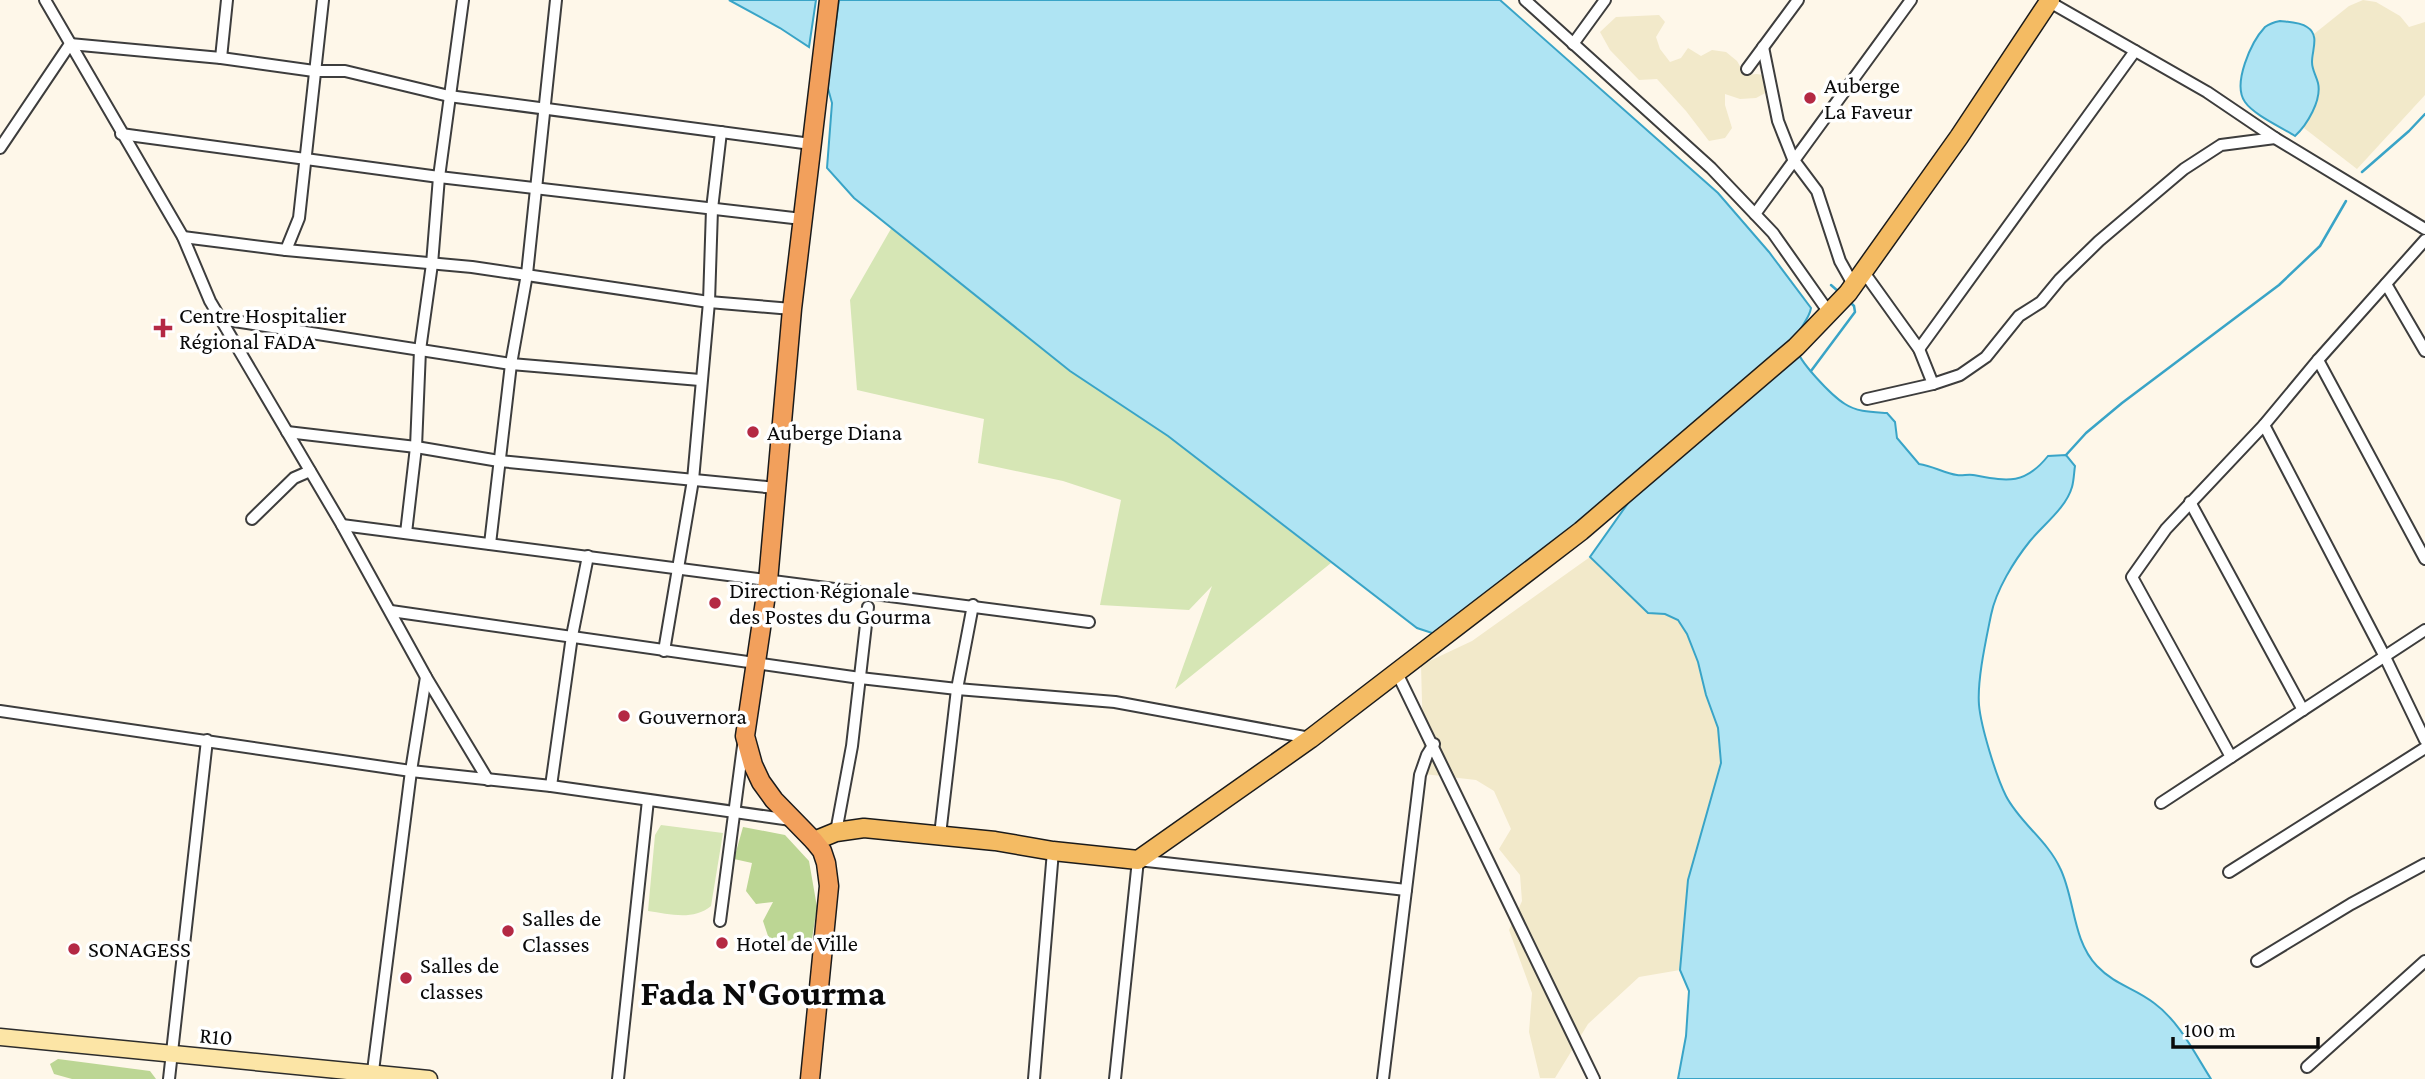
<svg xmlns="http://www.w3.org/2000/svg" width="2425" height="1079" viewBox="0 0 2425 1079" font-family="'Crimson Pro',serif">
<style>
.farmland{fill:#f2e9ca}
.green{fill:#d6e6b5}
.forest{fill:#bcd694}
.water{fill:#afe4f3;stroke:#39a4c7;stroke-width:2}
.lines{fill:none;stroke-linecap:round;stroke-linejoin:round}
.stream{stroke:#39a4c7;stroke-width:2.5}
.minor-casing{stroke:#3d3d3d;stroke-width:14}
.secondary-casing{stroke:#2c2c2c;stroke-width:19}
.primary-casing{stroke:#1b1b1b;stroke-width:21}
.trunk-casing{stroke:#1b1b1b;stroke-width:21}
.minor{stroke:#fff;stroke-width:10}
.secondary{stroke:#fce5a6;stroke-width:16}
.primary{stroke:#f4bb63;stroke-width:18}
.trunk{stroke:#f2a05c;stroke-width:18}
.poi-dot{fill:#b42944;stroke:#fff;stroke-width:2.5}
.labels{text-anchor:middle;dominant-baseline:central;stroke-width:7;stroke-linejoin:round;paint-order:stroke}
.poi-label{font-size:23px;fill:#0a0a0a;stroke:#fff;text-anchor:start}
.street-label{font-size:23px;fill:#0a0a0a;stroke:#fff}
.town-label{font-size:37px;font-weight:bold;fill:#0a0a0a;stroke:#fff}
</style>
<rect width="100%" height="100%" fill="#fef7e9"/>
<!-- farmland -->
<g class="farmland">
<polygon points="2363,0 2376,2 2400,16 2409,27 2425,22 2425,95 2357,169 2304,128 2317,102 2318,80 2312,68 2315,43 2314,34 2349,6"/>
<polygon points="1659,15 1665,22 1656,37 1660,49 1670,62 1681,58 1688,48 1701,56 1712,50 1726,52 1737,61 1745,75 1757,74 1768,76 1771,90 1756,98 1740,99 1725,94 1725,105 1732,128 1725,138 1709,141 1686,111 1657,79 1639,80 1610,50 1600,32 1616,17"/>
<polygon points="1590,557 1648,613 1665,614 1678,620 1687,634 1698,662 1706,695 1718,728 1721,764 1688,880 1680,970 1639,977 1588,1024 1555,1078 1540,1078 1529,1032 1532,993 1509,930 1522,901 1520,875 1499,849 1511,829 1494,791 1476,780 1424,774 1421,665 1472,641"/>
</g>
<!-- green -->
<g class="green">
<polygon points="892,227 1070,371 1168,436 1331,563 1175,689 1212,586 1189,610 1100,605 1121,500 1063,481 978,463 984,419 857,390 850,300"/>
<path d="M 661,825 L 723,833 L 711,906 C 693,921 669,914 648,911 L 655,835 Z"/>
</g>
<!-- forest -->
<g class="forest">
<polygon points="743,827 785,835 809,861 817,907 812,939 770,942 763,921 773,902 756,904 746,891 752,863 734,859"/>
<polygon points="58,1059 150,1071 156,1079 72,1079 54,1074 50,1064"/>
</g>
<!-- water -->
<g class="water">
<polygon points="729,0 816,0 809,47 780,28"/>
<path d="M 839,0 L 1500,0 L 1718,193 L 1769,252 L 1811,308 C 1809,322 1793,332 1796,347 C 1798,361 1832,396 1845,404 C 1857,412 1873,412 1887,413 L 1895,422 L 1897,438 L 1919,464 C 1933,466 1944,473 1957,475 C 1962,476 1968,474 1973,475 C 2006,481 2024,486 2048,456 L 2066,455 L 2075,466 C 2074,472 2074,480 2072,487 C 2066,508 2044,524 2030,541 C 2014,561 1996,590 1991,615 C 1986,640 1977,680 1979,705 C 1981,727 1996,776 2006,796 C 2020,823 2047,840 2060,868 C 2075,898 2072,940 2097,966 C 2115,985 2135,988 2154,1003 C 2179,1021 2195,1054 2211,1079 L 1678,1079 L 1686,1036 L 1689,991 L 1680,970 L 1688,880 L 1721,763 L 1718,728 L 1706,695 L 1698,662 L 1687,634 L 1678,620 L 1665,614 L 1648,613 L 1590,557 L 1645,479 L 1444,637 L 1417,628 L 1168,436 L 1070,371 L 854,198 L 827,168 L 832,103 L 827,85 Z"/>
<path d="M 2280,21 C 2288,22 2300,22 2307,27 C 2320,35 2312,50 2312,62 C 2312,70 2316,75 2318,83 C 2322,100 2307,125 2295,136 C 2281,127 2254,115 2245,102 C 2232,84 2251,42 2265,27 C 2269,24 2275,22 2280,21 Z"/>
</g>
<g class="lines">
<!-- stream -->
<g class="stream">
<polyline points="2362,172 2409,131 2425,114"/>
<polyline points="1831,285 1839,292"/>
<polyline points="1811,371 1855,312 1854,306 1849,301"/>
<polyline points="2066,455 2086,433 2122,403 2279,285 2320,246 2346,201"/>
</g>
<!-- minor casing -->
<g class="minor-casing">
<g id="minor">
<polyline points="45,0 183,237 210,301 342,525 426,677 488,780"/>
<polyline points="1525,0 1711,168 1773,233 1830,314"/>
<polyline points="2046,0 2207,92 2275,138 2425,229"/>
<polyline points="1573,44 1605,0"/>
<polyline points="1763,47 1778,121 1793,159 1817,191 1840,261 1854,286"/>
<polyline points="221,58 227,0"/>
<polyline points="1747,69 1798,0"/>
<polyline points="121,134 439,177 802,219"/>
<polyline points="0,148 70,44 221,58 314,71 345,71 449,96 811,144"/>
<polyline points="1755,214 1911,0"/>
<polyline points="183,237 286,250 472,267 709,302 792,309"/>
<polyline points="286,250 299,218 323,0"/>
<polyline points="1863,271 1919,349 1933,384"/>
<polyline points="2386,284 2425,351"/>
<polyline points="221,319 511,364 700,380"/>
<polyline points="1919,349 2135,51"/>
<polyline points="2318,360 2425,559"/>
<polyline points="1867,399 1933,384 1960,375 1986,357 2019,316 2041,302 2060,279 2099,241 2184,169 2221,145 2275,138"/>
<polyline points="2264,425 2384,655 2425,740"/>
<polyline points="287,432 416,447 499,461 776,488"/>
<polyline points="2190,502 2303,710"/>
<polyline points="252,519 294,478 310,471"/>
<polyline points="342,525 1089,622"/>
<polyline points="406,533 416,447 420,350 432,264 439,177 463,0"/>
<polyline points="490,544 511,364 527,274 556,0"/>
<polyline points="391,611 860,678 957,689 1115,702 1310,738"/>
<polyline points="664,651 693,480 709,302 712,209 721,132"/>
<polyline points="1397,673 1594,1079"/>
<polyline points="0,711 411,771 551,786 791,820"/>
<polyline points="2231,757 2132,577 2166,529 2264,425 2318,360 2425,240"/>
<polyline points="551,786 572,636 588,556"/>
<polyline points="2161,803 2425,630"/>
<polyline points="836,832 852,746 868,607"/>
<polyline points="940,835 957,689 973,605"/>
<polyline points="2229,872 2425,748"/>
<polyline points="720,921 743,746"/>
<polyline points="2257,961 2351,904 2425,864"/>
<polyline points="2307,1067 2425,961"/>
<polyline points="169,1079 207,740"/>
<polyline points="372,1079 411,771 426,677"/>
<polyline points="618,1079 648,800"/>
<polyline points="1034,1079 1053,851"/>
<polyline points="1115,1079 1138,860 1406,890"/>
<polyline points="1383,1079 1420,775 1427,755 1434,744"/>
</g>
</g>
<!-- secondary casing -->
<g class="secondary-casing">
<polyline id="secondary" points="0,1037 429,1079"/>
</g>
<!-- primary casing -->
<g class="primary-casing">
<polyline id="primary" points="814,841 836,832 864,828 995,841 1053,851 1138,860 1310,739 1581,531 1796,347 1848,293 1959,137 2050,0"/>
</g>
<!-- trunk casing -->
<g class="trunk-casing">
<polyline id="trunk" points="810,1079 829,886 826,863 822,851 814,841 774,800 761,782 753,765 745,736 768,581 792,309 829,0"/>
</g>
<!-- minor -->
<use href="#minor" class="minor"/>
<!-- secondary -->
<use href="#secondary" class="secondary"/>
<!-- primary -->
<use href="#primary" class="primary"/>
<!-- trunk -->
<use href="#trunk" class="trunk"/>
</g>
<!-- markers -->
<g class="poi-dot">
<circle cx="1810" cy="98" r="7"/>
<path d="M159.5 317.5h7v7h7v7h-7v7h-7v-7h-7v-7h7z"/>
<circle cx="753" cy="432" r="7"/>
<circle cx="715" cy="603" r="7"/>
<circle cx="624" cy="716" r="7"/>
<circle cx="508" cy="931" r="7"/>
<circle cx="722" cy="943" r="7"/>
<circle cx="74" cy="949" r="7"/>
<circle cx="406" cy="978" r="7"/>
</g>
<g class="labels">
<!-- poi labels -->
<g class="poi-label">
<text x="1824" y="85">Auberge<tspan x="1824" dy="26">La Faveur</tspan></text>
<text x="179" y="315">Centre Hospitalier<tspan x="179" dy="26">Régional FADA</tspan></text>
<text x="767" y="432">Auberge Diana</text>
<text x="729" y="590">Direction Régionale<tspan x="729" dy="26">des Postes du Gourma</tspan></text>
<text x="638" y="716">Gouvernora</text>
<text x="522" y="918">Salles de<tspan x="522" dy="26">Classes</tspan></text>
<text x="736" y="943">Hotel de Ville</text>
<text x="88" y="949">SONAGESS</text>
<text x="420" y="965">Salles de<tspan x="420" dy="26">classes</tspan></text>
</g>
<!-- street labels -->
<g class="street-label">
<text transform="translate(216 1036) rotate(5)">R10</text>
</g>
<!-- town labels -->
<g class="town-label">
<text x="763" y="992">Fada N'Gourma</text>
</g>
</g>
<!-- scale -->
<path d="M2173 1037v10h145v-10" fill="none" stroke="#0a0a0a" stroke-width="3.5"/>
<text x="2184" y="1037" font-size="21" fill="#0a0a0a" stroke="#ffffff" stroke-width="5" paint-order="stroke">100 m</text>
</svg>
